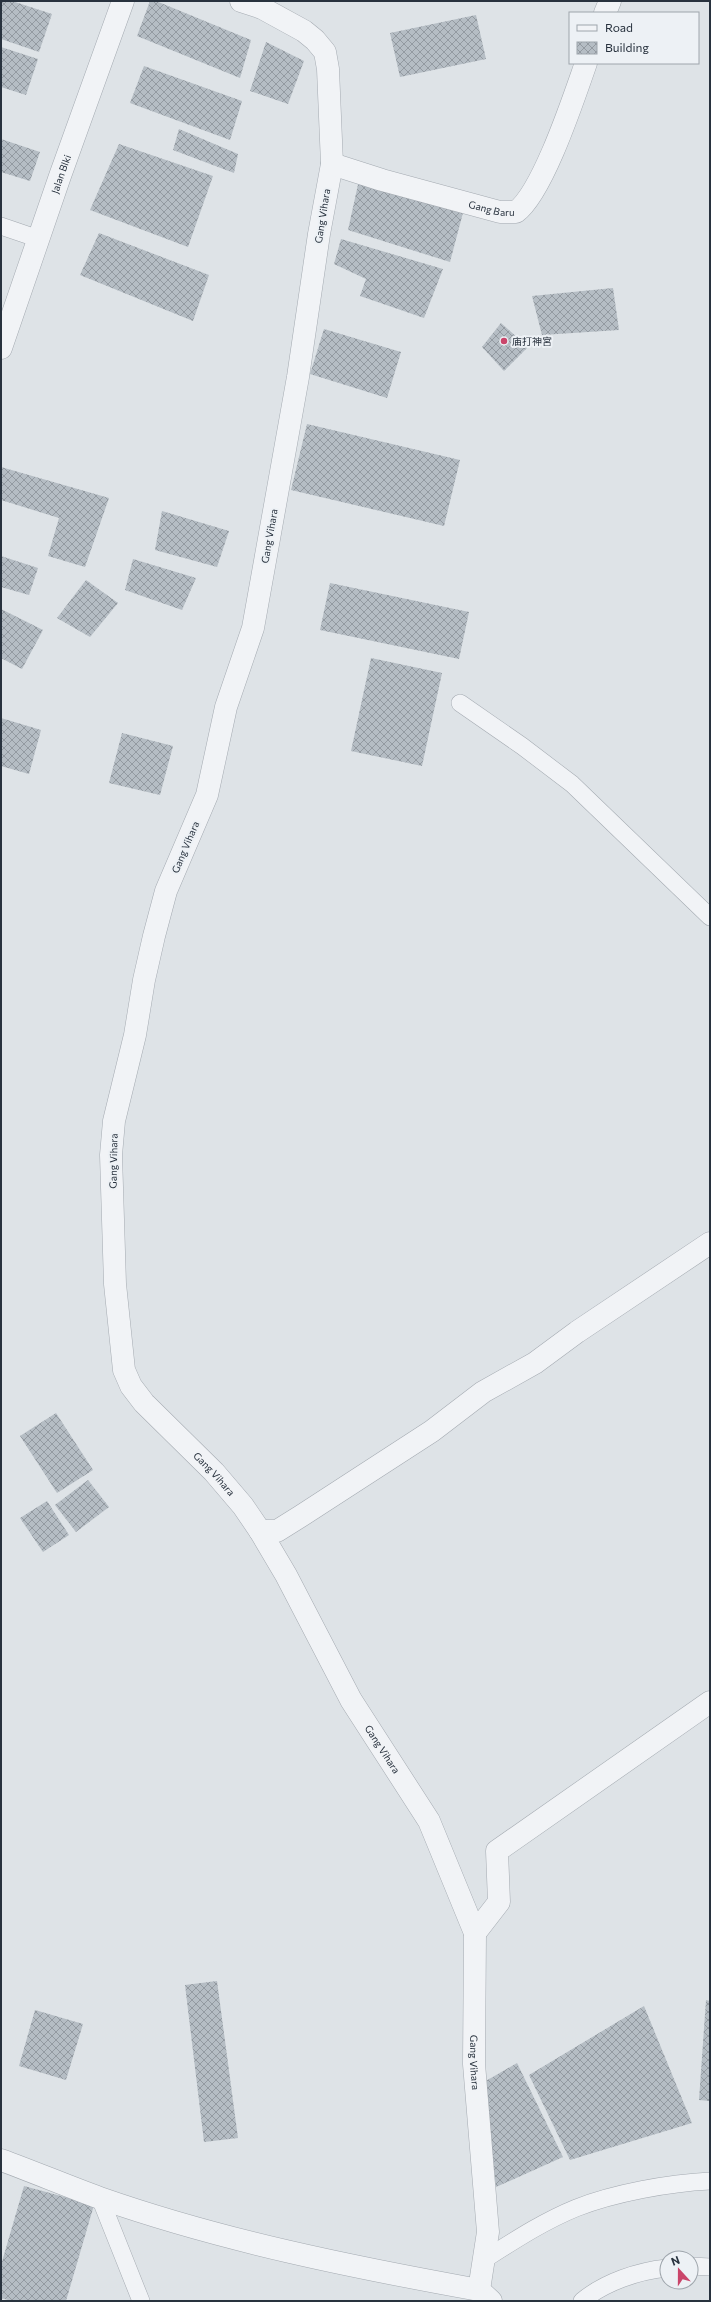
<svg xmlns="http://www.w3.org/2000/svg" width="711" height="2302" viewBox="0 0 711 2302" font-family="Commissioner,'Noto Sans SC',sans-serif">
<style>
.building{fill:url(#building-cross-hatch)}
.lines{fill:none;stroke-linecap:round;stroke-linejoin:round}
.service-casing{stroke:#a4aab1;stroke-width:18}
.minor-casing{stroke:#a4aab1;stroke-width:23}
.service{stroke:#f1f3f6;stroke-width:17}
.minor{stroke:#f1f3f6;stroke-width:22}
.poi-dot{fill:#ca456a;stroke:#edf1f5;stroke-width:1.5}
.labels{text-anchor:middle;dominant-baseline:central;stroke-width:4;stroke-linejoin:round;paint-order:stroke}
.street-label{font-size:10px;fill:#28323e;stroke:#edf1f5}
.poi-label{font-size:10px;fill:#28323e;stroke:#edf1f5;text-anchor:start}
</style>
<defs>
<pattern id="building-cross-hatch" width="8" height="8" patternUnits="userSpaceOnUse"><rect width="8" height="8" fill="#b5bdc4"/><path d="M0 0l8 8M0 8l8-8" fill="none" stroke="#939aa1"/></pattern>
</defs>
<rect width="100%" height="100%" fill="#dee3e7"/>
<!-- building -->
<g class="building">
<polygon points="1,1 12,1 52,14 39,52 1,39"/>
<polygon points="150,1 156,1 251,40 240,78 137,36"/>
<polygon points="476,15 486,59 400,77 390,33"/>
<polygon points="266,42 304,61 288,104 250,91"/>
<polygon points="1,47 38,59 26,95 1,87"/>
<polygon points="144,66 242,101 230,140 130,103"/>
<polygon points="179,129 238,154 234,173 173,150"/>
<polygon points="1,139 40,152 30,181 1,172"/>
<polygon points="119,144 213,176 188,247 90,210"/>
<polygon points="359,180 464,209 450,262 348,230"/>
<polygon points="99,233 209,275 193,321 80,275"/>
<polygon points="341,239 443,269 424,318 360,296 366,279 334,264"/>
<polygon points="613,288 619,330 542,335 532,296"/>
<polygon points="501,323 528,347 504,371 482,347"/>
<polygon points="324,329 401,352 387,398 310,374"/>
<polygon points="307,424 460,460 444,526 291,490"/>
<polygon points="1,467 109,498 85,567 48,556 59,518 1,500"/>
<polygon points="162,511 229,531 217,567 155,550"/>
<polygon points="1,556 38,568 29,595 1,587"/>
<polygon points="133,559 196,578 182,610 125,590"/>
<polygon points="86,580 118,603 90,637 57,618"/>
<polygon points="330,583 469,612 459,659 320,630"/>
<polygon points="1,609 43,630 22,669 1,658"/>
<polygon points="371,658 442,673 422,766 351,751"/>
<polygon points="1,718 41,730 29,774 1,766"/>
<polygon points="122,733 173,746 160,795 109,783"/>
<polygon points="56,1413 93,1470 57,1493 20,1436"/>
<polygon points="88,1480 109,1507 76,1532 55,1505"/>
<polygon points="47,1501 69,1535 43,1552 20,1518"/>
<polygon points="217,1981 238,2138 204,2142 185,1985"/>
<polygon points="706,2000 710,2001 710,2101 699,2100"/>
<polygon points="644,2006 692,2123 570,2160 529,2075"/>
<polygon points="35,2010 83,2024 66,2080 19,2066"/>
<polygon points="517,2063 563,2157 496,2187 484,2082"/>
<polygon points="24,2186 94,2205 66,2301 11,2301 1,2298 1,2265"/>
</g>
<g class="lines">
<!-- service casing -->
<g class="service-casing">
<g id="service">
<polyline points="1,226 39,239"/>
<polyline points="460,703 522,746 572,784 710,917"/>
<polyline points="100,2198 141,2301"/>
<path d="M 485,2259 C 515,2240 544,2221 576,2208 C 614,2193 669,2183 710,2181"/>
<polyline points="691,2266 710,2267"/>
<path d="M 582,2301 C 605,2282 638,2271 667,2268"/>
</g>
</g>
<!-- minor casing -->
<g class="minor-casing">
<g id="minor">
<path id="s1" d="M 241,1 L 262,8 L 304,31 L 315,40 L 325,52 L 328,69 L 332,164 L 319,234 L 298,377 L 253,628 L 226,707 L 207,795 L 166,891 L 154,936 L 144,980 L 135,1035 L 114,1121 L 111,1155 L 115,1284 L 124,1370 L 131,1386 L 144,1403 L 214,1472 L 243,1506 L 260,1531 L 286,1575 L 351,1700 L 429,1821 L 475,1933 L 474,2064 L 488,2232 L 479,2290"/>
<polyline points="605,13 610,1"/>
<path id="s2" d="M 332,164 L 382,180 L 500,212 L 516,212 C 543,192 574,97 586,63"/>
<path id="s3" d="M 1,348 L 60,176 L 123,1"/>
<polyline points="260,1531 277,1531 301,1516 432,1431 483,1392 535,1363 577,1332 710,1243"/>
<polyline points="475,1933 499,1902 497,1851 710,1702"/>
<path d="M 1,2160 C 34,2172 67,2186 100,2198 C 223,2241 352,2267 479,2290 L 491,2301"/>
</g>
</g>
<!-- service -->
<use href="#service" class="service"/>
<!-- minor -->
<use href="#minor" class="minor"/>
</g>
<!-- markers -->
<circle class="poi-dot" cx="504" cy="341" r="4"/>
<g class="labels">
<!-- street labels -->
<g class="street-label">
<text stroke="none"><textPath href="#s3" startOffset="184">Jalan Blki</textPath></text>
<text stroke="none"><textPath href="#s2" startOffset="166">Gang Baru</textPath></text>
<text transform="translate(322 216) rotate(-81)">Gang Vihara</text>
<text transform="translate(269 536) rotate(-80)">Gang Vihara</text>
<text transform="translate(185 847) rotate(-67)">Gang Vihara</text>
<text transform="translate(113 1161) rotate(-89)">Gang Vihara</text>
<text stroke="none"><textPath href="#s1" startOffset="1585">Gang Vihara</textPath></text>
<text stroke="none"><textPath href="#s1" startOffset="1909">Gang Vihara</textPath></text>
<text stroke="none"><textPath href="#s1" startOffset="2245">Gang Vihara</textPath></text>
</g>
<!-- poi labels -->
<g class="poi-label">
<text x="512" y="341">庙打神宮</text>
</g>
</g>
<!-- border -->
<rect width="711" height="2302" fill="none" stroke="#28323e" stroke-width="4"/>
<!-- legend -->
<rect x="569" y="12" width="130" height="52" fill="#edf1f5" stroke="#9ea5ac"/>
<rect x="577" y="25" width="20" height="6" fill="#f1f3f6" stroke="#9ea5ac"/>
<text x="605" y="32" font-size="12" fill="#28323e">Road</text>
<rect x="577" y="42" width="20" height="12" fill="url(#building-cross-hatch)" stroke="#9ea5ac"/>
<text x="605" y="52" font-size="12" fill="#28323e">Building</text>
<!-- north arrow -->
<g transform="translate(679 2270) rotate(339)"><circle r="19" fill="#edf1f5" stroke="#9ea5ac"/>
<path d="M0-3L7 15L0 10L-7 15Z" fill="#ca456a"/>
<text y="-6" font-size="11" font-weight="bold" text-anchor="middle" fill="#28323e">N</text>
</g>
</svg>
